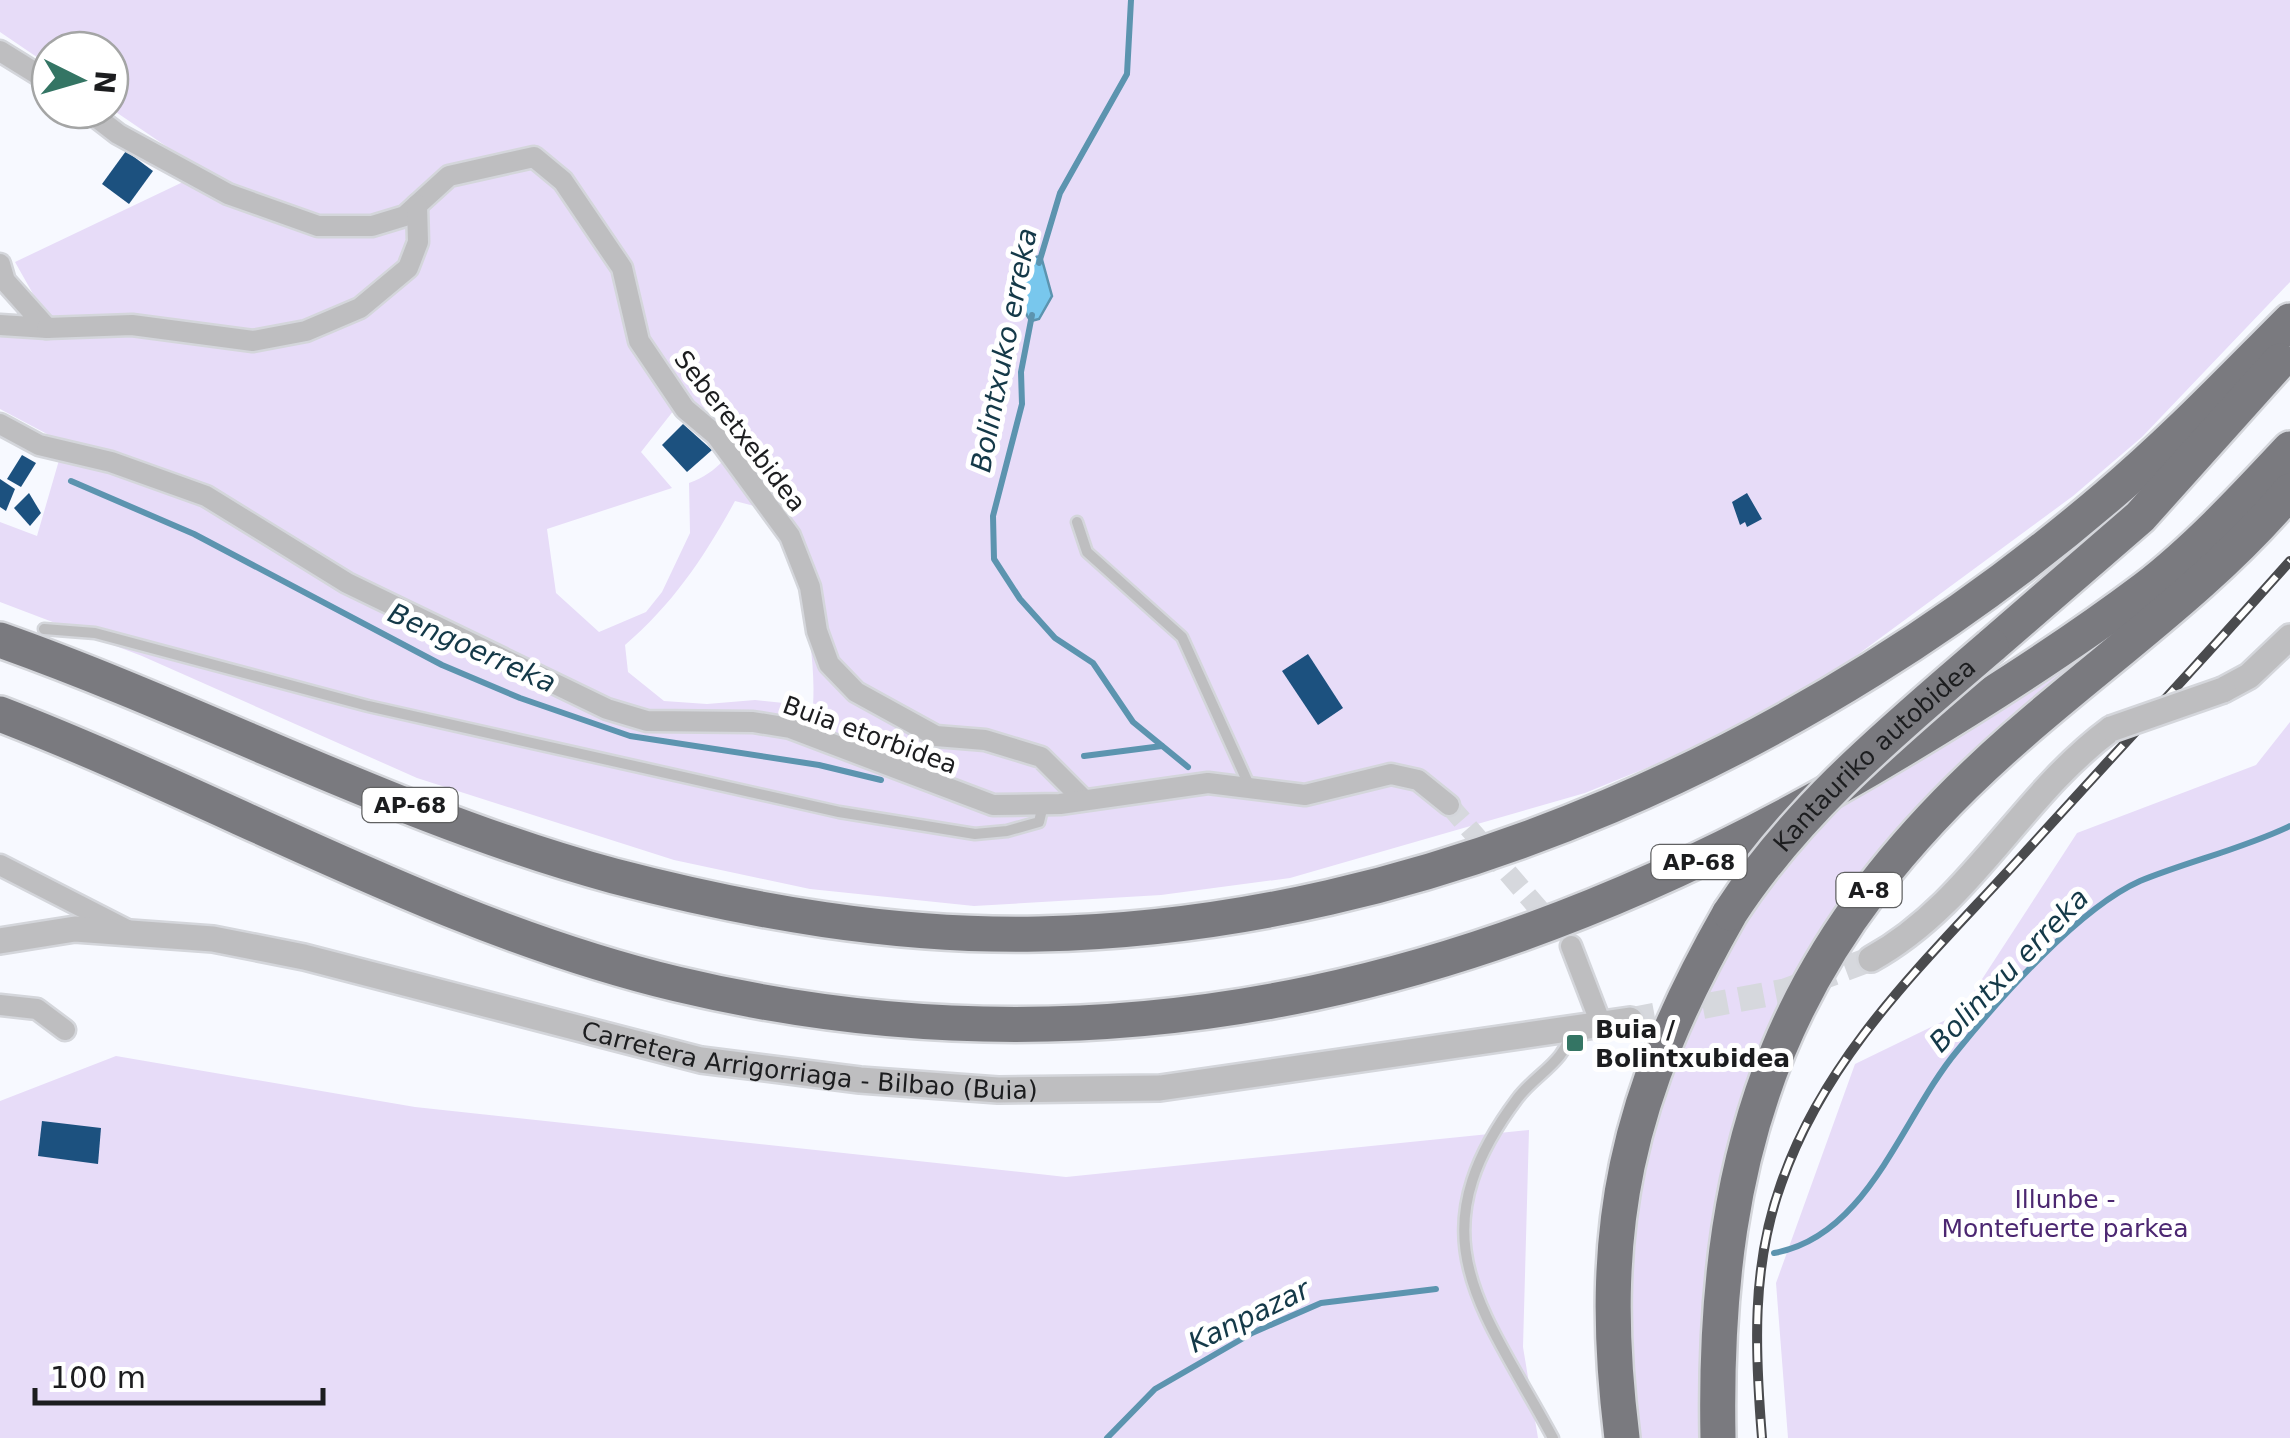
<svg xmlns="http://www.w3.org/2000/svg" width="2290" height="1438" viewBox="0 0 2290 1438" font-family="'DejaVu Sans',sans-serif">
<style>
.green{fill:#e7dcf8;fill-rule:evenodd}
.water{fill:#78c7ed;stroke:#5c94af;stroke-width:2.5}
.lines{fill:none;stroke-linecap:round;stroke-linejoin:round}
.stream{stroke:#5c94af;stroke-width:6}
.building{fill:#1c517f}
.minor-tunnel{stroke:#d6d8dd;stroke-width:20;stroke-dasharray:20 10;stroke-linecap:butt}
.tertiary-tunnel{stroke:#d6d8dd;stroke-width:25;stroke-dasharray:25 12;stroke-linecap:butt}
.service-casing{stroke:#d4d6db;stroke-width:15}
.minor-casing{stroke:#d4d6db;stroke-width:25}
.tertiary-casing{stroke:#d4d6db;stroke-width:30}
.motorway-casing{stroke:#d4d6db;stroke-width:40}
.service{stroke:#bebec0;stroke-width:10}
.minor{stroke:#bebec0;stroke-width:20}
.tertiary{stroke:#bebec0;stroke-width:25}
.motorway{stroke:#7a7a7f;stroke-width:35}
.rail-casing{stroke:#4a4b4e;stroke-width:10}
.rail{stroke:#fff;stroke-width:6;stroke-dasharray:19;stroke-linecap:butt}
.tertiary-bridge-casing{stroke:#d4d6db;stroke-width:30;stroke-linecap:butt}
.motorway-bridge-casing{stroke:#d4d6db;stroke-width:40;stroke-linecap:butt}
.tertiary-bridge{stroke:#bebec0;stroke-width:25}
.motorway-bridge{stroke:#7a7a7f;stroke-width:35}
.poi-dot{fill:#347564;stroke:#fff;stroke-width:4}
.labels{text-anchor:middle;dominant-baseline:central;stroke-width:10;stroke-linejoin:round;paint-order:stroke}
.shield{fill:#fff;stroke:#606162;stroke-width:2.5}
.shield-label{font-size:22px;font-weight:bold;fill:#1c1d1f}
.street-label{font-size:25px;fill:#1c1d1f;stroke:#fff}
.poi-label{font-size:25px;font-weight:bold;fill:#1c1d1f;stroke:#fff;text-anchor:start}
.park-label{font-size:25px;fill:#4c2771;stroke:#fff}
.water-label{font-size:28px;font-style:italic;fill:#143948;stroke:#fff}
</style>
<rect width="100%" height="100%" fill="#f7f9ff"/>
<!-- green -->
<g class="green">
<path d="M 0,0 L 2290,0 L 2290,282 L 2142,437 L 2073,496 L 1830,675 L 1686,752 L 1585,793 L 1290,878 L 1161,895 L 974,906 L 810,889 L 674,860 L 417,778 L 142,656 L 0,602 L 0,522 L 37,536 L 64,443 L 0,409 L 0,328 L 41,308 L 15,262 L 204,172 L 110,108 L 110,50 L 50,50 L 50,66 L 0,32 ZM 715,408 L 749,428 C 731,452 718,473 689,483 L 690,533 L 662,592 L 646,612 L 599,632 L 556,593 L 547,529 L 672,488 L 641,452 L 674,410 ZM 735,501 L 762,508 C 797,566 817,638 813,706 L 755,700 L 707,704 L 664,701 L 628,672 L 625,645 C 673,604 705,556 735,501 Z"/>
<polygon points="2119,635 1909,822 1763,1064 1707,1438 1636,1438 1625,1338 1630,1212 1666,1079 1714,971 1744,919 1786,860 1843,800"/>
<polygon points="2290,722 2290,1438 1788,1438 1776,1283 1855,1064 1960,1013 2077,833 2256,765"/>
<polygon points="116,1056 415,1107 1066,1177 1529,1130 1523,1347 1538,1438 0,1438 0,1101"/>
</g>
<!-- water -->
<path class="water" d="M 1041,256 L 1052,296 L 1039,319 L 1031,321 C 1017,306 1023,275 1030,258 Z"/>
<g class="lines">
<!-- stream -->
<g class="stream">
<polyline points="1039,263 1060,193 1127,74 1131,0"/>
<polyline points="1032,315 1021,372 1022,404 993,516 994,559 1020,599 1055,638 1093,663 1133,722 1188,767"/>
<polyline points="71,481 194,534 442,665 520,698 630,736 819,765 881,780"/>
<polyline points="1084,756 1162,746"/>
<path d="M 1774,1253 C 1868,1237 1902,1117 1957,1051 C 2000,998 2079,908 2140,881 C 2189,861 2242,849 2290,826"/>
<polyline points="1107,1438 1155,1389 1252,1333 1321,1303 1436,1289"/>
</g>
</g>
<!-- building -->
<g class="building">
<polygon points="126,151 153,171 129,204 102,184"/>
<polygon points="683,424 712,450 687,472 662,445"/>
<polygon points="22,455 36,463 21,487 7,479"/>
<polygon points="0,479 15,489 6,511 0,507"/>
<polygon points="29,493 41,513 30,526 14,508"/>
<polygon points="1747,493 1762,519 1747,527 1745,522 1740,525 1732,502"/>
<polygon points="1308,654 1343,708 1318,725 1282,671"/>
<polygon points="42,1121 101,1128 98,1164 38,1156"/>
</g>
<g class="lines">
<!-- minor-tunnel -->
<polyline class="minor-tunnel" points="1449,805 1571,946"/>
<!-- tertiary-tunnel -->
<polyline class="tertiary-tunnel" points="1630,1020 1785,991 1871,959"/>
<!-- service casing -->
<g class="service-casing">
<g id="service">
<polyline points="1077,522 1087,552 1182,637 1249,785"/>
<polyline points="44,629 95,633 368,706 839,812 975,834 1007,831 1039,822 1043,805"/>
<path d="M 1553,1438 C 1483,1308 1413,1238 1517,1099 C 1536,1073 1567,1062 1571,1029"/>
</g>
</g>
<!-- minor casing -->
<g class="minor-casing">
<g id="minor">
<polyline points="0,51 50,82"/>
<polyline points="87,110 118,134 228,194 318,226 372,226 405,216 449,176 534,157 563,181 622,268 639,341 685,409 716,435 790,536 810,587 817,631 829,664 856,692 936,736 985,740 1041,757 1084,800"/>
<polyline points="0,264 5,281 47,328 0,325"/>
<polyline points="47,328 132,325 253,341 306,331 360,308 408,268 418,242 417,205"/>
<polyline points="0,424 39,445 111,462 206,496 347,583 607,709 647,721 753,722 790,728 993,805 1060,804 1208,783 1305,795 1391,774 1418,780 1449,805"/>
<polyline points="0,865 127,930"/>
<polyline points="1571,946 1601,1024"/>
<polyline points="0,1005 37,1009 65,1030"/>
</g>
</g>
<!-- tertiary casing -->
<g class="tertiary-casing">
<g id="tertiary">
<polyline points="2223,690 2249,676 2290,637"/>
<path id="s1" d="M 0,941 L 75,929 L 213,939 L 304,957 L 701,1060 L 860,1080 L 998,1090 L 1160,1088 L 1630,1020"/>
<path d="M 1871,959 C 1971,904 2021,795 2111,729"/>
</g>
</g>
<!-- motorway casing -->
<g class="motorway-casing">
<g id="motorway">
<path d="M 0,640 C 206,713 402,819 614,876 C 752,912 895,937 1039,934 C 1428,926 1815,747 2108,496 C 2172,442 2231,380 2290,321"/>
<polyline points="1991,646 2140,517 2280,361"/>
<path d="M 0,714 C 226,801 440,927 677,984 C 1120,1090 1522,980 1903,749 C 1986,699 2068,647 2145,589 C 2197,549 2245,497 2290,449"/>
<path d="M 1622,1438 C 1596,1229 1626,1095 1730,913"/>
<path d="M 1718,1438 C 1712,1136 1786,939 2015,738 C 2107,657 2211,585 2290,491"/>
</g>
</g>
<!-- service -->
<use href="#service" class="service"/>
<!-- minor -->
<use href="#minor" class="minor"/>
<!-- tertiary -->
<use href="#tertiary" class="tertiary"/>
<!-- motorway -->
<use href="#motorway" class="motorway"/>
<!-- rail casing -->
<g class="rail-casing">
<path id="rail" d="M 1762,1438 C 1755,1352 1751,1267 1781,1184 C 1826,1053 1929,958 2020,858 C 2110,759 2201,661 2290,561"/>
</g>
<!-- rail -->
<use href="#rail" class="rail"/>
<!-- tertiary-bridge casing -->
<g class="tertiary-bridge-casing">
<polyline id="tertiary-bridge" points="2111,729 2223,690"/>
</g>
<!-- motorway-bridge casing -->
<g class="motorway-bridge-casing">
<g id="motorway-bridge">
<path id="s2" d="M 1730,913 C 1799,807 1896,728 1991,646"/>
</g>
</g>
<!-- tertiary-bridge -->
<use href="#tertiary-bridge" class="tertiary-bridge"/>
<!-- motorway-bridge -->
<use href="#motorway-bridge" class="motorway-bridge"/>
</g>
<!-- markers -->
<rect class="poi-dot" x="1565" y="1033" width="20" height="20" rx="5"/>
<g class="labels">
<!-- shield labels -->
<g class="shield">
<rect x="362.5" y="788" width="95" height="34" rx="8"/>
<rect x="1651.5" y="845" width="95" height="34" rx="8"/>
<rect x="1836.5" y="873" width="65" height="34" rx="8"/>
</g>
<g class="shield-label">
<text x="410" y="805">AP-68</text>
<text x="1699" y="862">AP-68</text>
<text x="1869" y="890">A-8</text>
</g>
<!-- street labels -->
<g class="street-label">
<text transform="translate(740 431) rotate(52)">Seberetxebidea</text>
<text transform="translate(870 735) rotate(20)">Buia etorbidea</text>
<text stroke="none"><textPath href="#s2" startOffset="215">Kantauriko autobidea</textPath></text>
<text stroke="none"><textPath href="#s1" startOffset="825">Carretera Arrigorriaga - Bilbao (Buia)</textPath></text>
</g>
<!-- poi labels -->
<g class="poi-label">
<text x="1595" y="1029">Buia /<tspan x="1595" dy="29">Bolintxubidea</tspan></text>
</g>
<!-- park labels -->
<g class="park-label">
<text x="2065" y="1199">Illunbe -<tspan x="2065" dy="29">Montefuerte parkea</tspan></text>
</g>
<!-- water labels -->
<g class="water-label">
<text transform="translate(1004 350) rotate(-79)">Bolintxuko erreka</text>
<text transform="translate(472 648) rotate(24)">Bengoerreka</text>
<text transform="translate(2009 970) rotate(-46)">Bolintxu erreka</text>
<text transform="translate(1249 1316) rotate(-26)">Kanpazar</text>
</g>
</g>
<!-- north arrow -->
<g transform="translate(80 80) rotate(95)"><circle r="48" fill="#ffffff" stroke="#a4a5a5" stroke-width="2.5"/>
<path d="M0-8L18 38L0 25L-18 38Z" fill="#347564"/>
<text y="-15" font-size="28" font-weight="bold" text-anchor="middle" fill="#1c1d1f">N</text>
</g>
<!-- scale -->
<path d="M35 1388v15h288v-15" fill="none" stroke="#1c1d1f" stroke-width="5"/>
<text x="50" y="1388" font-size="30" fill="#1c1d1f" stroke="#ffffff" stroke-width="8" paint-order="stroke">100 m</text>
</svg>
